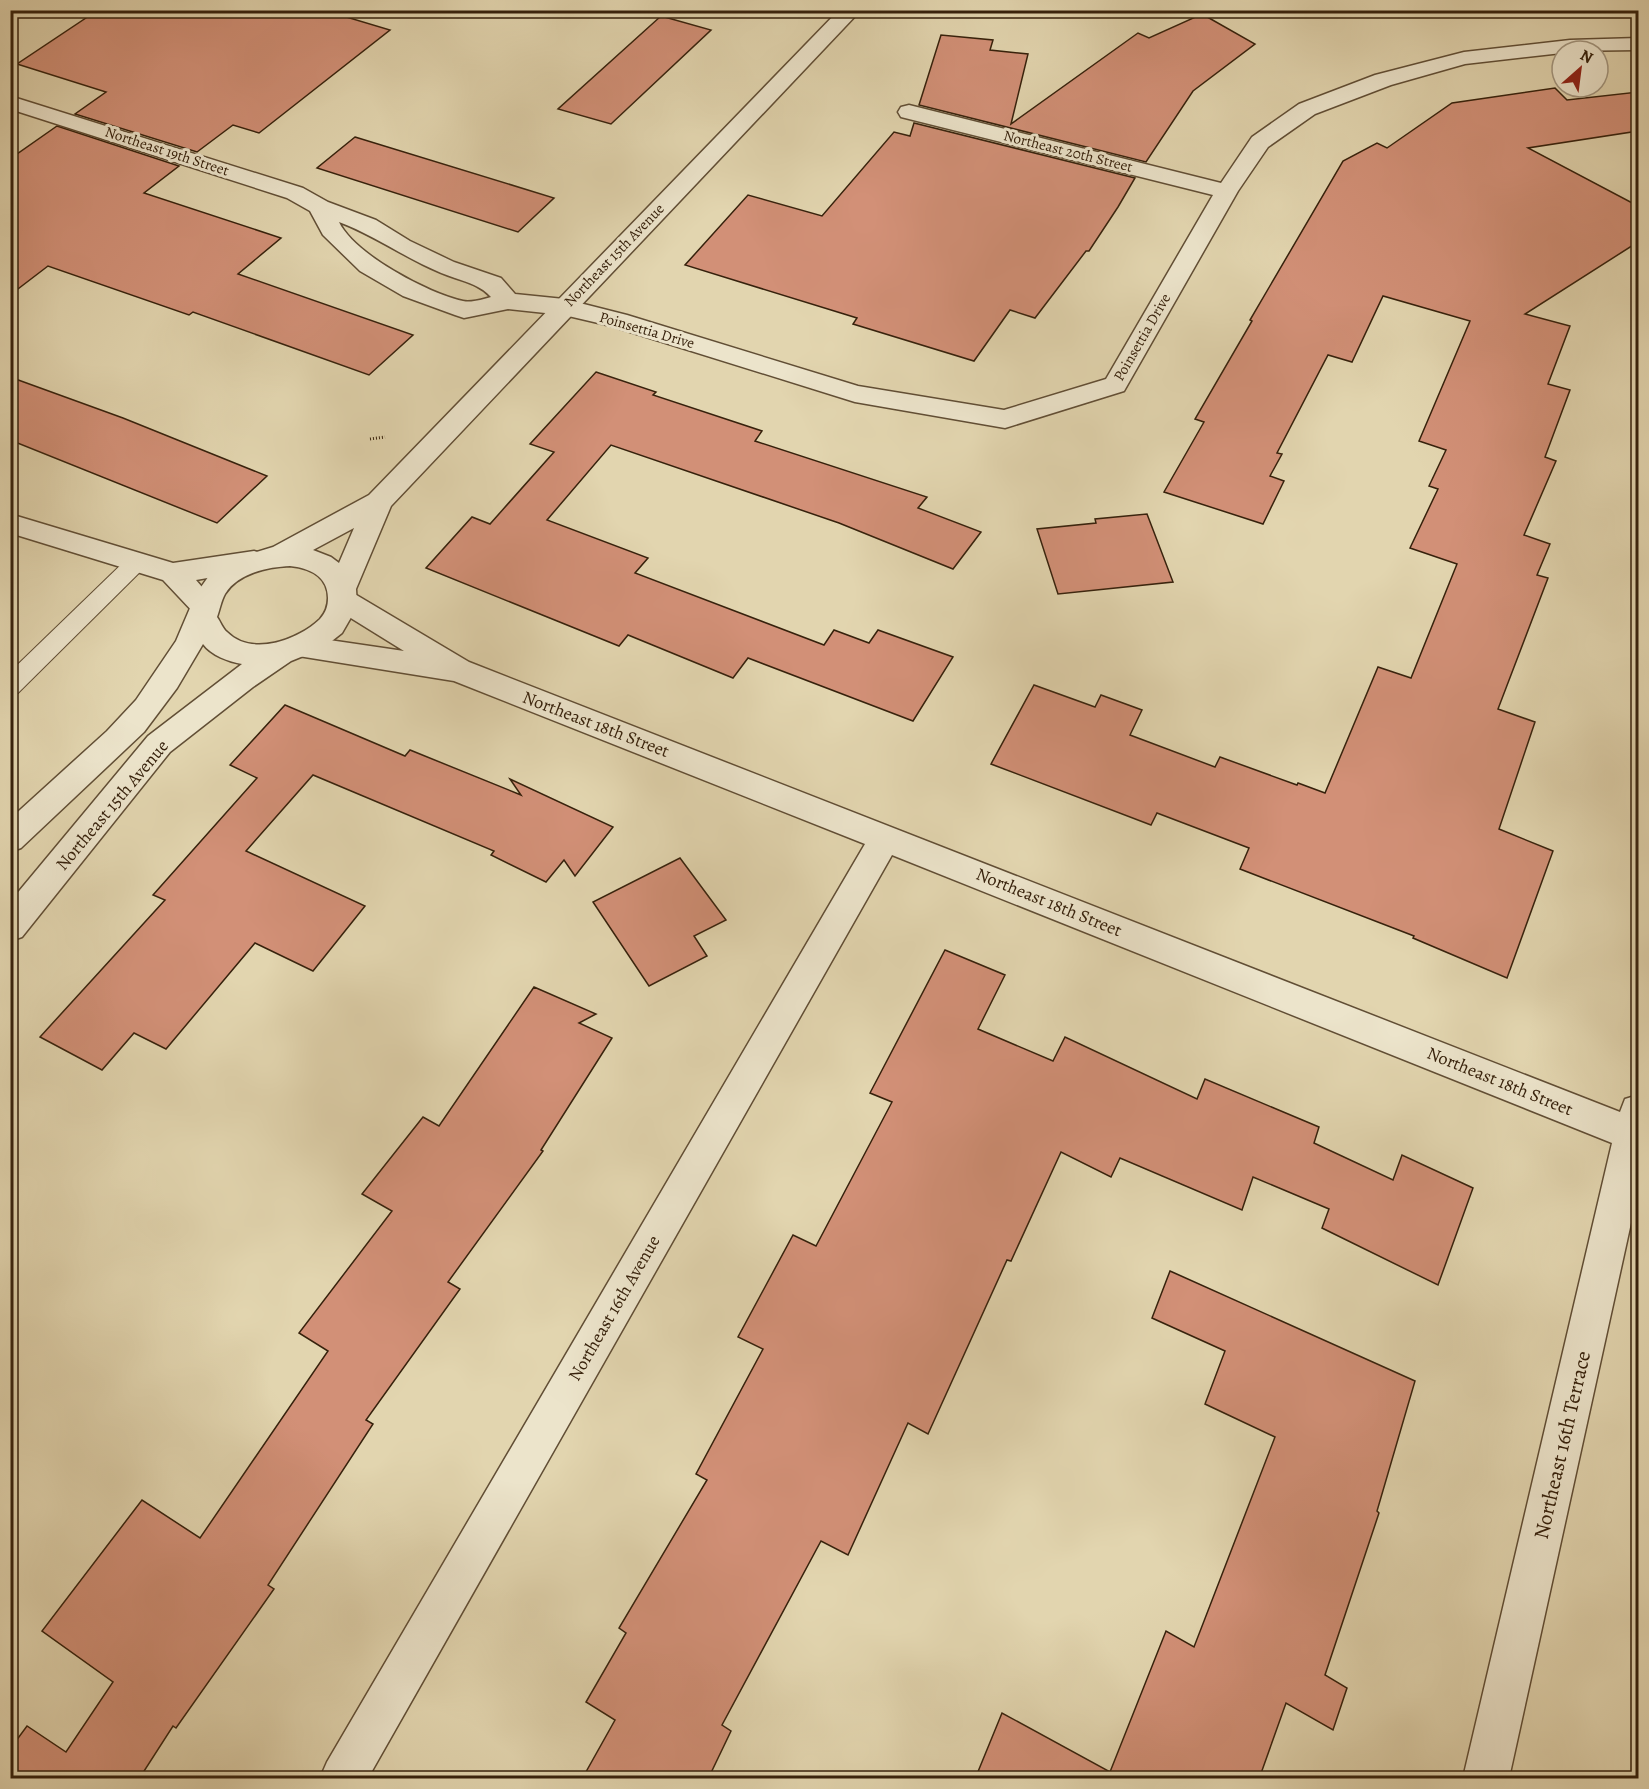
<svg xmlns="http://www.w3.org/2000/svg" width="1649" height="1789" viewBox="0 0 1649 1789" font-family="Alegreya,serif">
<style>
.building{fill:#d29077;stroke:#36210c;stroke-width:1.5}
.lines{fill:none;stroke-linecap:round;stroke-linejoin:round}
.service-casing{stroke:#614e35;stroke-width:2}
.minor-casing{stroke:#614e35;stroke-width:3}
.tertiary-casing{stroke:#614e35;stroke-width:3}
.path{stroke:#36210c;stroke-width:3;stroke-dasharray:1 2;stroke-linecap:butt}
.service{fill:#ece4cb;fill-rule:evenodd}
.minor{fill:#ece4cb;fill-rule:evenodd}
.tertiary{fill:#ece4cb;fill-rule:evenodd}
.labels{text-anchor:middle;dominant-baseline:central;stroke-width:6;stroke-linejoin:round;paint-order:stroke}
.far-street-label{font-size:15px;fill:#36210c;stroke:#ece4cb}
.street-label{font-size:18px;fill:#36210c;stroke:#ece4cb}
.near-street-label{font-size:21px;fill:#36210c;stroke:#ece4cb}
</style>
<rect width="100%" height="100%" fill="#e2d5af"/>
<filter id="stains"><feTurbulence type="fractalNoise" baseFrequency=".00333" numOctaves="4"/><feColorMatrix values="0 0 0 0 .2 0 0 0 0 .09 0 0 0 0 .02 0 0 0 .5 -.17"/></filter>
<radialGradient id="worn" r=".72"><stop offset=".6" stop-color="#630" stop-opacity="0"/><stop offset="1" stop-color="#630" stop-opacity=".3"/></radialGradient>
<!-- building -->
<g class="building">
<polygon points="98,10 323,10 390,30 259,133 233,125 197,152 75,114 106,92 17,64"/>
<polygon points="1202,14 1255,44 1193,91 1146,162 919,105 941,35 993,40 990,50 1028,54 1011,124 1138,33 1149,38"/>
<polygon points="661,16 711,30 611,124 558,109"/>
<polygon points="1555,88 1567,100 1638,92 1638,131 1528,148 1638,206 1638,242 1525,314 1570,326 1548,384 1570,390 1545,457 1556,461 1524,535 1550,544 1537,575 1548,578 1498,709 1535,722 1499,829 1553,851 1507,978 1413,938 1414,936 1240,869 1249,848 1157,813 1151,825 991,764 1034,685 1095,707 1101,695 1142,710 1130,735 1215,767 1220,757 1297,785 1298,783 1325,793 1378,667 1411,678 1457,564 1410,548 1438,489 1429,486 1446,450 1419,441 1470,321 1383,296 1352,362 1328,355 1277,453 1282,454 1270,476 1284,481 1263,524 1164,492 1204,422 1195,419 1252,321 1250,320 1343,161 1377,143 1387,148 1452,103"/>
<polygon points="914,123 1135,178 1118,207 1089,251 1086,251 1035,318 1010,310 974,361 853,324 857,318 685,265 748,195 822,216 894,132 910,136"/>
<polygon points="57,126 179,166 144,193 281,238 238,274 413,335 369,375 193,312 189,315 48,266 10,295 10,159"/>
<polygon points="355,137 554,198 518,232 317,168"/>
<polygon points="596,372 656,392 653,395 762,431 755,441 927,497 918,508 981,532 953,569 839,523 611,445 547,520 648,558 635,573 824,645 834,630 869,643 878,630 953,657 913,721 748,658 733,678 628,635 619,646 426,568 472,517 490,524 554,452 530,444"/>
<polygon points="10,377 123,418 267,476 217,523 10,440"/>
<polygon points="1147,514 1173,582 1058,594 1037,529 1096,523 1095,519"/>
<polygon points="285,705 405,756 410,750 521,795 510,779 613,827 575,876 564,860 546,882 491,855 494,851 313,775 246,851 365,906 313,971 255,943 166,1049 134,1033 102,1070 40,1037 165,900 153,895 257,778 230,765"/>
<polygon points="680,858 726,920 694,936 707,956 649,986 593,902"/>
<polygon points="945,950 1005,975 978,1029 1053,1061 1065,1037 1197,1099 1205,1079 1319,1127 1314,1143 1393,1180 1402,1155 1473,1188 1438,1285 1322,1228 1329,1209 1253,1177 1242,1210 1120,1158 1111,1177 1061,1152 1011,1261 1007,1260 928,1434 908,1423 848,1555 821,1541 722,1725 731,1731 708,1779 582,1779 615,1720 586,1702 626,1633 619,1628 707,1480 696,1474 763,1349 738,1337 793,1235 816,1246 892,1102 870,1093"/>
<polygon points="534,987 596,1014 579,1023 612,1038 541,1150 543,1151 448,1282 460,1289 366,1420 373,1424 268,1585 274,1589 176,1728 173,1726 139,1779 10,1779 10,1749 27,1726 66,1752 113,1682 42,1631 142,1500 200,1538 328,1351 299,1333 392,1211 362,1194 423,1117 439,1126"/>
<polygon points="1170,1271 1415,1381 1377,1511 1379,1513 1325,1675 1347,1688 1333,1730 1286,1703 1259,1779 975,1779 1002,1713 1110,1772 1166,1631 1194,1647 1275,1437 1205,1404 1225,1351 1152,1318"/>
</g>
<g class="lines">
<!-- service casing -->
<g class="service-casing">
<polygon id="service" points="137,554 145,557 148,562 145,567 18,693 10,696 10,672 129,557"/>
</g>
<!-- minor casing -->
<g class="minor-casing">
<g id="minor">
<path d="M 1638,38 L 1638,50 L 1562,51 L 1562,53 L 1465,64 L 1391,85 L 1315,114 L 1268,147 L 1238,191 L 1124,391 L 1005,428 L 855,402 L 611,326 L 564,315 L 508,309 L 464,318 L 455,315 L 403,296 L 360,271 L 323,235 L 310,211 L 287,198 L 10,109 L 10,96 L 303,188 L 328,202 L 376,220 L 410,241 L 454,262 L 501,278 L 515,294 L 564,299 L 627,315 L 858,386 L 1004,410 L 1106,379 L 1213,195 L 901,117 L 898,112 L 901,107 L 909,105 L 1221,183 L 1252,137 L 1299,104 L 1375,75 L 1464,52 L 1570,40 ZM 339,222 C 379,237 413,264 455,278 C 469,283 481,286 491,297 C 483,299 472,303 463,301 C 429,294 354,254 339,222 Z"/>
<polygon points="10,514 173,563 254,551 264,554 268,561 264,568 196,580 219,607 215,614 205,617 195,614 163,580 10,533"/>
<polygon points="343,590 353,593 469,662 1620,1112 1625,1099 1638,1095 1638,1191 1509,1778 1463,1778 1612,1143 892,855 368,1778 320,1778 327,1762 865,844 454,681 292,655 287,647 292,639 302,636 404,651 333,607 329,600 333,593"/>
</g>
</g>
<!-- tertiary casing -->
<g class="tertiary-casing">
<path id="tertiary" d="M 839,10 L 861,10 L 391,506 L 356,589 L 357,607 L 342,633 L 323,648 L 291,661 L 253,687 L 170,752 L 22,937 L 10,941 L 10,902 L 148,736 L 242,664 C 229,662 211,655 203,644 L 177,688 L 144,732 L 21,848 L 10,852 L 10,819 L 107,731 L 136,700 L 176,641 L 196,594 L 211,573 L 230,560 L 273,547 L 369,495 ZM 354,528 L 339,563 L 331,557 L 313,550 ZM 290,566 C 309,568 328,576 328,598 C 328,606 326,612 320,619 C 298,640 252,657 227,632 C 223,629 220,621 217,617 C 220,609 221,601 225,594 C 238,573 268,567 290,566 Z"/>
</g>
<!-- path -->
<polyline class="path" points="370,439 385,437"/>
<!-- service -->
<use href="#service" class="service"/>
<!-- minor -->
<use href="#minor" class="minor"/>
<!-- tertiary -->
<use href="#tertiary" class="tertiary"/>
</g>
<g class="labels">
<!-- far-street labels -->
<g class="far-street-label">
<text transform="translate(167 151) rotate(18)">Northeast 19th Street</text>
<text transform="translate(1068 151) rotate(14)">Northeast 20th Street</text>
<text transform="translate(614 255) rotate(-46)">Northeast 15th Avenue</text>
<text transform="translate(647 330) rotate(16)">Poinsettia Drive</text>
<text transform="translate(1142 337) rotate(-60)">Poinsettia Drive</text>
</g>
<!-- street labels -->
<g class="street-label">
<text transform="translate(596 724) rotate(21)">Northeast 18th Street</text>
<text transform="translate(112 805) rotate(-50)">Northeast 15th Avenue</text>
<text transform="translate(1049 902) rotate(22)">Northeast 18th Street</text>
<text transform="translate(1500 1081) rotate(22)">Northeast 18th Street</text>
<text transform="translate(614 1308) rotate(-60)">Northeast 16th Avenue</text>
</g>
<!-- near-street labels -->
<g class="near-street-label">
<text transform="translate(1562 1445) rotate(-77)">Northeast 16th Terrace</text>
</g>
</g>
<!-- margin -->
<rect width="1649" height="1789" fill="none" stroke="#e2d5af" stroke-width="36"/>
<rect x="12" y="12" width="1625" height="1765" fill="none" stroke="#36210c" stroke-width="3"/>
<rect x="18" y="18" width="1613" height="1753" fill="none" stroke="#36210c" stroke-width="1.5"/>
<!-- north arrow -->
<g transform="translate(1580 69) rotate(28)"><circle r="28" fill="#ece4cb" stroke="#a3967f" stroke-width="1.5"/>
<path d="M0-4.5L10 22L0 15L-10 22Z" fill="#8f2418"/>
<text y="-9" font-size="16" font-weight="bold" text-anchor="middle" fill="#36210c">N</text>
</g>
<rect width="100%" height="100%" filter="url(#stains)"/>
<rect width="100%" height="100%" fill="url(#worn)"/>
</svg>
